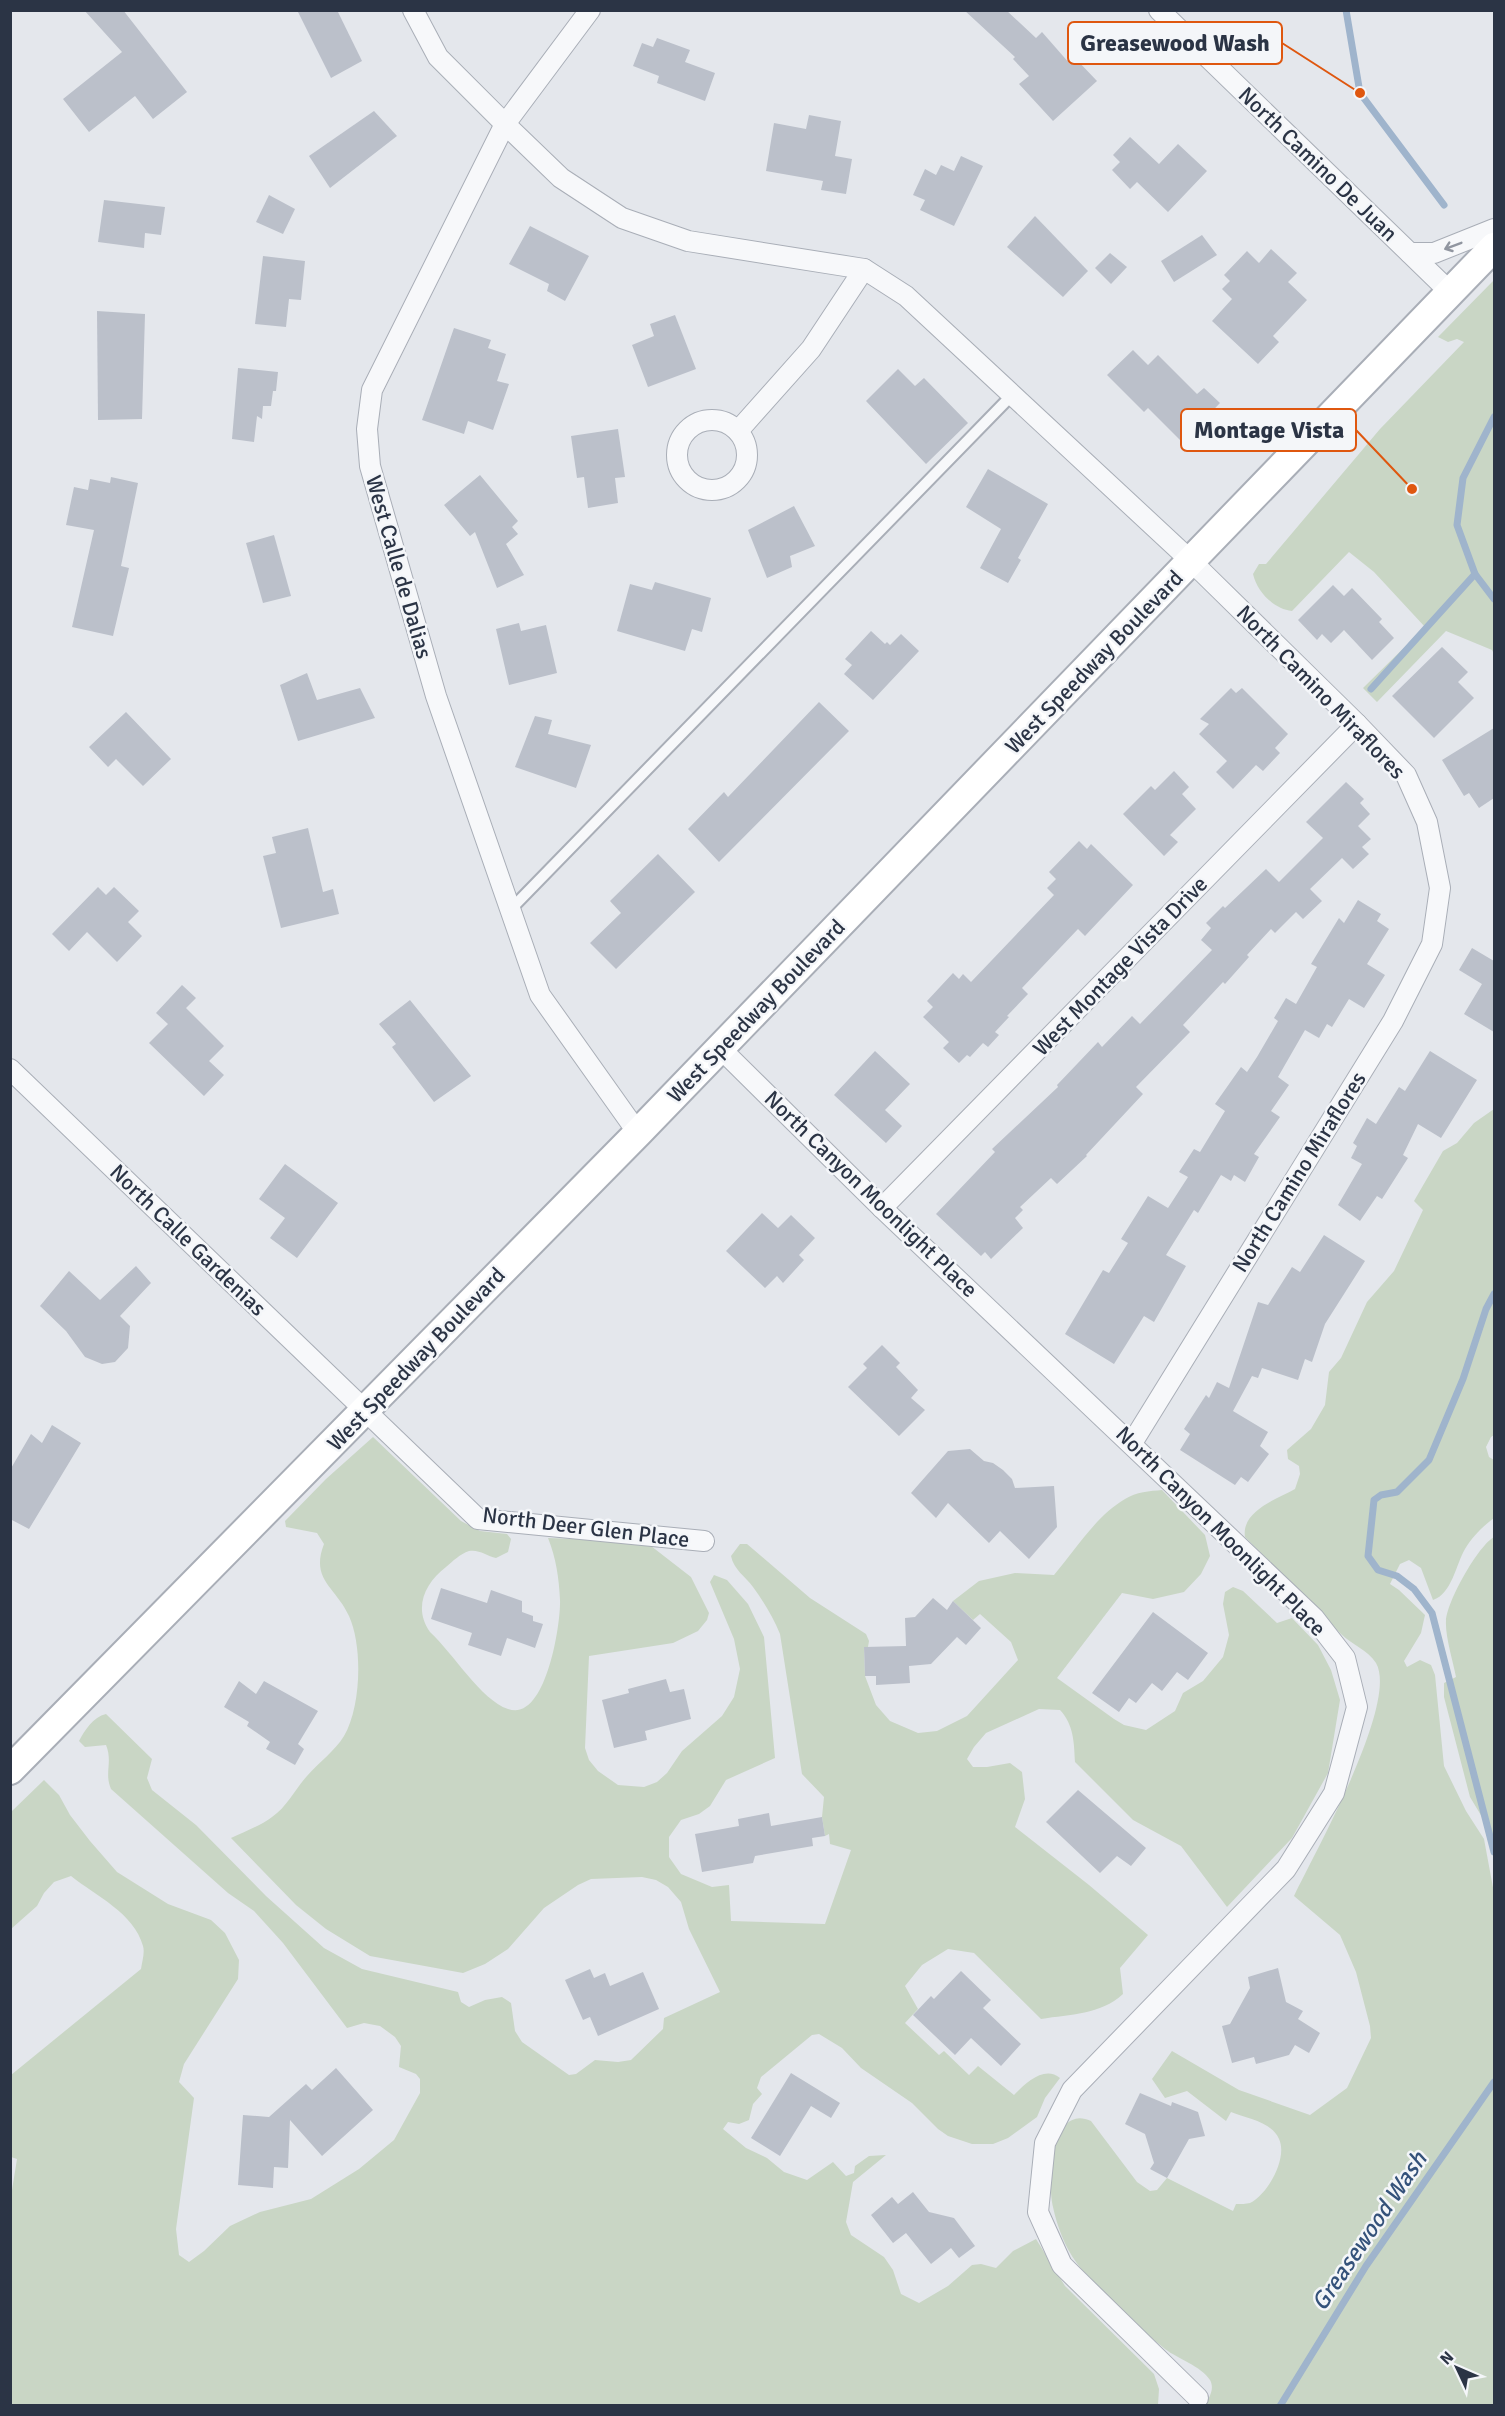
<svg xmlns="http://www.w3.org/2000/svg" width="1505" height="2416" viewBox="0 0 1505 2416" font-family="Signika,sans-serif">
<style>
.green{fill:#c9d6c5}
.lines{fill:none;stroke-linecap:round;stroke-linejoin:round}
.stream{stroke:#9fb4cc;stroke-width:7}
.building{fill:#bbc0ca}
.service-casing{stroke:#a9aeb7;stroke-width:14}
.minor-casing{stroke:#a9aeb7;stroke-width:22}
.secondary-casing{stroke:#a9aeb7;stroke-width:32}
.service{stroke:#f7f8fa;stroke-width:10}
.minor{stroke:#f7f8fa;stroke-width:20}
.secondary{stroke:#fff;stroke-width:28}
.oneway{stroke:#9196a0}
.labels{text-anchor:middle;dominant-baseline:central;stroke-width:5;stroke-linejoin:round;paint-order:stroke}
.street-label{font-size:22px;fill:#2b3445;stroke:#f4f6f9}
.water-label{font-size:24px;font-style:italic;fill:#34527a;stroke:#f4f6f9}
.leader{fill:none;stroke:#df570f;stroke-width:2}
.callout-dot{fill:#df570f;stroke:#f4f6f9;stroke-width:2}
.callout{fill:#f4f6f9;stroke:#df570f;stroke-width:2}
.callout-label{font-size:24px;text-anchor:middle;font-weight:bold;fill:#2b3445}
</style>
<rect width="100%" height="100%" fill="#e4e7ec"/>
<!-- green -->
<g class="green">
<path d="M 1494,280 L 1494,654 L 1492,650 L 1446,631 L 1377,702 L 1363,688 L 1425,627 L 1374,572 L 1349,552 L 1292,611 C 1274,609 1257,592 1253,574 L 1259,564 L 1266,564 L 1380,429 L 1464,342 L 1457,339 L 1448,342 L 1438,337 Z"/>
<path d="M 1494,1109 L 1494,1435 L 1491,1437 L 1486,1447 L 1489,1457 L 1494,1460 L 1494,1518 C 1482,1527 1473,1536 1465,1549 C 1456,1564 1452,1594 1433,1600 L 1421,1568 L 1409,1560 L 1400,1564 L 1390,1584 L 1399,1590 L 1425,1615 L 1421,1633 L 1404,1661 L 1407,1667 L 1420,1660 L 1431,1665 L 1435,1675 L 1444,1766 L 1466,1811 L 1484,1839 L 1494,1893 L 1494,2405 L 1205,2405 C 1209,2398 1215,2389 1210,2380 C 1201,2366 1178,2359 1165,2349 C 1141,2330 1119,2308 1098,2286 C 1091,2278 1082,2271 1076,2262 C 1065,2247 1057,2226 1053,2207 C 1047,2183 1051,2102 1091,2121 L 1137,2182 L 1150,2191 L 1157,2190 L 1167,2178 L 1233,2211 L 1236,2204 C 1241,2204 1246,2204 1250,2203 C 1268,2194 1288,2158 1279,2139 C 1272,2122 1246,2118 1231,2112 L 1226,2121 L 1187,2091 L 1165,2098 L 1152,2079 L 1172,2051 L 1239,2090 L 1310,2115 L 1347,2088 L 1371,2038 L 1370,2026 L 1356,1972 L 1340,1935 L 1294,1896 C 1314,1854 1399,1703 1376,1663 C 1368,1650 1352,1645 1341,1634 C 1308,1603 1277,1569 1245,1537 C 1241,1511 1277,1499 1295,1489 L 1300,1474 L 1299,1466 L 1288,1459 L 1287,1450 L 1311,1429 L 1325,1405 L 1329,1372 L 1341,1358 L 1367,1302 L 1394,1271 L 1423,1210 L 1414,1201 L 1443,1151 L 1457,1143 L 1474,1123 Z"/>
<path d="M 373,1437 L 461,1521 L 480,1531 L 507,1534 L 511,1539 L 508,1552 L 496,1558 C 487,1556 479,1549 469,1551 C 460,1554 453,1561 446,1567 C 425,1583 413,1608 430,1632 C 453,1653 481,1700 508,1709 C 546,1723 561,1623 560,1600 C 559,1578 556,1558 548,1538 L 632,1541 L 651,1546 L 691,1577 L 709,1613 L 707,1620 L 698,1631 L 673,1643 L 589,1656 L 585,1748 L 589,1760 L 598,1771 L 618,1785 L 644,1787 L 657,1782 L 667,1773 L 682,1751 L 722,1716 L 734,1697 L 740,1669 L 734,1639 L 710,1582 L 714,1575 L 727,1580 L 748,1604 L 764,1637 L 775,1758 L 726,1780 L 710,1806 L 699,1814 L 681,1820 L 669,1837 L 669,1857 L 681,1874 L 712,1887 L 729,1885 L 731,1921 L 825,1924 L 851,1850 L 830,1844 L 829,1834 L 825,1836 L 822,1817 L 824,1797 L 802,1774 L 780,1634 C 773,1617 764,1602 753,1587 C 745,1576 734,1570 731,1556 L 740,1544 L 747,1544 L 810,1598 L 866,1634 L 869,1641 L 868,1647 L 864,1647 L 865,1676 L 876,1705 L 890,1721 L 918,1733 L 937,1731 L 967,1716 L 1018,1660 L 1011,1642 L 980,1614 L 973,1620 L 953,1601 L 979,1581 L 1015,1573 L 1054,1575 C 1076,1549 1096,1516 1125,1499 C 1136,1492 1150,1491 1162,1490 L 1205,1535 L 1210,1556 L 1201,1574 L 1184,1592 L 1153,1599 L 1122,1593 L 1057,1678 L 1114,1719 L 1124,1725 L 1146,1730 L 1175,1711 L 1183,1693 L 1203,1681 L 1223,1657 L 1229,1635 L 1223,1604 L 1225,1592 L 1233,1587 L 1243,1591 L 1277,1623 L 1292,1618 L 1318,1645 L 1331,1670 L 1340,1700 L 1328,1773 L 1292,1838 L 1227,1907 L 1181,1846 L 1133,1820 L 1075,1762 C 1074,1743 1074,1725 1060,1710 L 1039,1709 L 986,1733 L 974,1747 L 967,1759 L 973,1767 L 987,1767 L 1010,1763 L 1022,1772 L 1025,1799 L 1015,1827 L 1089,1885 L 1148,1935 L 1120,1968 L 1123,1994 C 1100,2015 1071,2014 1041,2019 L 974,1953 L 948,1949 L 922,1965 L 905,1986 L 918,2009 L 905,2023 L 939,2055 L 944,2051 L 969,2075 L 978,2066 L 1014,2095 C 1025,2084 1044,2065 1060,2078 L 1045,2098 L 1037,2117 L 1008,2138 L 993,2144 L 972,2144 L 948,2136 L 938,2129 L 912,2103 L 861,2068 L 842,2048 L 819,2034 L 812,2035 L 761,2077 L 757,2088 L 762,2094 L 753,2104 L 749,2120 L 739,2124 L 728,2122 L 723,2129 L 746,2148 L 767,2158 L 784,2172 L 807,2180 L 833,2162 L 846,2176 L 854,2173 L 855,2166 L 869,2156 L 886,2155 L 853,2182 L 846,2222 L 851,2235 L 884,2257 L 893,2270 L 901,2294 L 919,2303 L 948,2286 L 972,2265 L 981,2264 L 996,2268 L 1013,2251 L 1036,2239 L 1065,2286 L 1154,2374 L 1159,2389 L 1158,2405 L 11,2405 L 10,2191 L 12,2190 L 17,2159 L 11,2157 L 11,2075 L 141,1969 C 142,1962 145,1953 143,1946 C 134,1913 96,1896 71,1876 L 54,1882 L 44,1893 L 37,1906 L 11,1929 L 11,1812 L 44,1780 L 59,1795 L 70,1815 L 90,1841 L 117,1872 L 168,1904 L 211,1920 L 225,1933 L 239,1960 L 238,1979 L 184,2064 L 179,2082 L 194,2098 L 176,2229 L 179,2255 L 189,2262 L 204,2251 L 230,2226 L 260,2212 L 311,2199 L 359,2169 L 394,2140 L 420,2093 L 420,2079 L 416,2074 L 399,2067 L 401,2046 L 395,2037 L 380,2026 L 364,2023 L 347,2028 L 283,1943 L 254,1911 L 228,1893 L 111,1789 C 104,1773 113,1762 106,1745 L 85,1747 L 79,1741 C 85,1730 93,1717 106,1714 L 152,1759 L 147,1778 L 152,1790 L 196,1825 L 266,1896 L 324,1948 L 362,1969 L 458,1992 L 461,2002 L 469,2007 L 485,2000 L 502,1997 L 511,2003 L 515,2031 L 522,2042 L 569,2075 L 576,2074 L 595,2060 L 618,2062 L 631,2060 L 663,2029 L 664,2018 L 720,1992 L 689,1929 L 681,1902 L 668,1887 L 656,1880 L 642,1877 L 591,1879 L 578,1885 L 544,1908 L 508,1949 L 485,1964 L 463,1973 L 370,1956 L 326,1929 L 296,1905 L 231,1838 C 244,1832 260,1826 272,1817 C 287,1807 295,1789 307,1776 C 319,1762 335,1751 344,1736 C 361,1707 363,1647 349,1616 C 336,1587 310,1580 324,1544 L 317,1533 L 286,1527 L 285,1521 L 326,1479 Z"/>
<path d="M 1494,1537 L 1494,1837 L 1470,1797 L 1444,1697 L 1444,1683 L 1456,1677 C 1453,1661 1445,1636 1446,1621 C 1447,1601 1478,1546 1494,1537 Z"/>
</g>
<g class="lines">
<!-- stream -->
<g class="stream">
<polyline points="1346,10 1360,93 1444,205"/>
<polyline points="1494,417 1463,478 1457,525 1475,574 1494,599"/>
<polyline points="1371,689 1475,574"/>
<polyline points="1494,1294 1486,1309 1463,1379 1429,1460 1397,1492 1381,1495 1374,1500 1368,1556 1378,1570 1397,1576 1414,1589 1432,1613 1494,1852"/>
<polyline points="1280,2406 1366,2266 1494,2082"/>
</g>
</g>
<!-- building -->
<g class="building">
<polygon points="84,10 123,10 187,92 153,119 135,96 89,132 63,99 122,52"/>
<polygon points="297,10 337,10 362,61 331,78"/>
<polygon points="964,10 1006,10 1036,38 1042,32 1070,64 1076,59 1097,81 1053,121 1019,84 1029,76 1013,59 1015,57"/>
<polygon points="657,38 690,50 685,62 715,73 705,101 657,83 659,76 633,66 642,43 653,47"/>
<polygon points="374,111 397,136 330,188 309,156"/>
<polygon points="809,115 841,121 835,156 852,159 846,194 821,190 823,181 766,171 774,123 806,129"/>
<polygon points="1130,137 1159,164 1178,144 1207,171 1168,212 1137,182 1130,189 1112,170 1120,162 1113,155"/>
<polygon points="961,156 983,166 954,226 920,210 925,200 913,195 925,169 936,175 941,165 954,171"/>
<polygon points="269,195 295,209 283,234 256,222"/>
<polygon points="104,200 165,207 161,235 145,233 144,248 98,242"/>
<polygon points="1035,216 1088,271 1063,297 1007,247"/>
<polygon points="530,226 589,256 565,301 547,291 549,284 509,264"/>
<polygon points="1202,235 1217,255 1174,282 1161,261"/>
<polygon points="1271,249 1297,273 1288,282 1307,300 1273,336 1279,342 1258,364 1212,321 1232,299 1222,289 1230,281 1224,275 1247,251 1259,263"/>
<polygon points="1110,253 1127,267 1111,284 1095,268"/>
<polygon points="263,256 305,261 301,300 289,299 286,327 255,324"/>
<polygon points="97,311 145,314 142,419 98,420"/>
<polygon points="675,315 696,369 648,387 632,345 654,336 650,324"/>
<polygon points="454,328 491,340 488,348 506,354 497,381 509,384 493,430 468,421 464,434 422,420"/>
<polygon points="1133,350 1148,365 1158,355 1197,394 1204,388 1220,403 1182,442 1148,408 1144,412 1107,375"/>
<polygon points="238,368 278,372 276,391 273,391 271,406 263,406 262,419 257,416 254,442 232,439"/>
<polygon points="898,369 915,386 924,378 968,423 926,464 866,401"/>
<polygon points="618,429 625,477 615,478 618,503 588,508 584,477 577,478 571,436"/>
<polygon points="988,469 1048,504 1018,558 1021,560 1008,583 980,568 1001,529 966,507"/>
<polygon points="480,475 518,521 512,527 518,534 506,544 524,575 497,588 475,532 470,536 444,505"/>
<polygon points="111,477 138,483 121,566 129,568 113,636 72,627 94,530 66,525 74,487 88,490 90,479 110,483"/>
<polygon points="794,506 815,546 790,556 792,567 767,578 748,530"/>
<polygon points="274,535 291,596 263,603 246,543"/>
<polygon points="655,582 711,598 702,632 692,629 685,651 617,631 630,584 652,590"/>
<polygon points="1333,585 1344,596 1352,588 1382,619 1379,622 1394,638 1372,660 1344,630 1331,643 1322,634 1317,640 1298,620"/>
<polygon points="519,623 521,631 546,625 557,673 509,685 496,629"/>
<polygon points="871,631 885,644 887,642 890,645 901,634 919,651 873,700 844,674 852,665 845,659"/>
<polygon points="1442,647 1468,672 1458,682 1474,698 1434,738 1392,696"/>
<polygon points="307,673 317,700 360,688 375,718 298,741 280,685"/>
<polygon points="1231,688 1236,693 1242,688 1288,734 1275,748 1280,753 1263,771 1256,765 1233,789 1216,772 1227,761 1199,734 1209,724 1200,719"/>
<polygon points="819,702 849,731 719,862 688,829 724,792 728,797"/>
<polygon points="126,712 171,759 143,786 116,759 108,767 89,747"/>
<polygon points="535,716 552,720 548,734 591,745 576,788 515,767"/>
<polygon points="1494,728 1494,798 1479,808 1469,793 1464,796 1442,760"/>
<polygon points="1174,771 1189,787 1182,794 1196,809 1170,835 1178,842 1164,856 1123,814 1151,786 1155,790"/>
<polygon points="1346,782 1364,799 1360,803 1370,814 1358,826 1371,839 1362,847 1369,854 1353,869 1342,858 1310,889 1322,901 1303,919 1296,912 1275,933 1271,929 1247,955 1249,957 1225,984 1223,982 1183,1025 1190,1032 1136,1087 1143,1094 1086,1155 1087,1156 1057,1184 1051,1178 1020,1207 1023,1210 1015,1218 1023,1228 991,1259 985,1252 981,1256 936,1214 995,1152 992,1149 1058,1087 1057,1085 1098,1042 1102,1047 1132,1016 1140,1024 1212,950 1201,940 1211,928 1206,923 1223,906 1225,908 1266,869 1279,882 1323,838 1306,822"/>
<polygon points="308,828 323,892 333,889 339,914 281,928 263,856 276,853 272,837"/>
<polygon points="1079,841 1087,849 1091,844 1133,885 1085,936 1078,929 1022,988 1028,994 1007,1016 1009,1017 995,1032 999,1035 988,1047 983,1043 970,1057 967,1055 959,1063 943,1048 949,1042 923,1017 933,1007 927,1001 953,973 959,979 963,974 971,982 1054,895 1047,888 1056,879 1049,872"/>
<polygon points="658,854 695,892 616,969 590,943 621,913 610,901"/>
<polygon points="98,887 106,895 114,887 139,911 128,922 142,936 117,962 87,932 69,951 52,934"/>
<polygon points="1358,900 1381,914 1377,921 1389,929 1367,964 1385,975 1364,1008 1349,999 1332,1027 1327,1024 1319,1038 1305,1030 1278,1077 1289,1085 1271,1111 1280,1117 1254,1154 1259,1157 1245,1182 1234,1175 1231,1181 1221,1175 1198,1213 1194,1210 1166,1255 1186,1266 1154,1322 1144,1316 1114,1364 1065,1334 1103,1270 1109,1273 1128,1243 1121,1239 1148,1196 1168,1208 1188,1177 1179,1172 1194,1149 1200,1152 1225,1111 1215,1104 1241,1067 1247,1072 1257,1057 1278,1021 1274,1018 1286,998 1296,1004 1317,967 1311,964 1339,918 1344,923"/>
<polygon points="1472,948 1494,961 1494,1032 1464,1014 1482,984 1459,970"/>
<polygon points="182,985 196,998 186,1008 224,1046 209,1061 224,1075 204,1096 149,1043 168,1024 156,1013"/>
<polygon points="410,1000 471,1076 434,1102 392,1047 396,1044 379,1024"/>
<polygon points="875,1051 910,1084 885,1110 902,1126 886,1143 834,1095"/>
<polygon points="1430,1051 1477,1080 1441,1138 1418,1124 1403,1155 1408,1158 1382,1199 1377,1196 1360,1221 1338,1205 1362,1164 1351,1158 1357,1146 1353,1143 1367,1118 1376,1124 1399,1087 1405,1091"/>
<polygon points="285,1164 338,1203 297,1258 270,1238 285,1218 259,1199"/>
<polygon points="762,1213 778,1228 791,1215 815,1238 799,1255 804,1260 783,1283 777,1276 765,1288 726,1251"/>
<polygon points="1324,1235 1365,1261 1325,1324 1312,1362 1305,1359 1298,1380 1262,1368 1258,1378 1252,1376 1233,1411 1268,1432 1260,1446 1269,1454 1248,1482 1241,1477 1235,1485 1180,1450 1190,1434 1184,1429 1206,1395 1209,1398 1217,1382 1229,1388 1258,1302 1268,1305 1292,1267 1300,1272"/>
<polygon points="136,1266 151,1283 120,1316 130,1326 128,1348 115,1362 102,1364 85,1357 66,1331 40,1306 69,1271 100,1300"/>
<polygon points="882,1345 900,1363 896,1367 918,1390 911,1398 925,1410 899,1436 848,1387 867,1368 863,1364"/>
<polygon points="52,1425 81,1443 29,1529 10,1519 10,1470 31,1434 42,1443"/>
<polygon points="970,1449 984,1461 993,1463 1003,1470 1012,1479 1015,1488 1054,1486 1057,1527 1029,1559 1000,1531 989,1543 948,1503 936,1518 911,1493 948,1451"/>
<polygon points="441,1588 487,1603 491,1590 522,1601 522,1612 533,1616 533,1621 543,1624 535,1648 507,1638 501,1656 468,1645 472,1633 431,1619"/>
<polygon points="933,1598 947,1610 953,1601 981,1628 966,1645 957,1637 931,1664 909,1666 910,1683 876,1685 876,1676 865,1676 864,1647 906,1646 905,1618 915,1617"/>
<polygon points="1153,1612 1208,1653 1188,1680 1177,1672 1162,1691 1152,1683 1136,1703 1129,1698 1119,1712 1092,1693"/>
<polygon points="666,1679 670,1692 684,1689 691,1719 645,1731 647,1740 614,1748 602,1700 629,1693 628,1689"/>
<polygon points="239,1681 256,1694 264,1681 318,1711 298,1744 304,1749 295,1765 266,1749 270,1742 247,1726 249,1722 224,1707"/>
<polygon points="1078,1790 1146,1848 1131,1866 1117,1856 1100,1873 1046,1822"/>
<polygon points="769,1813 771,1826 822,1817 825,1836 812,1838 813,1846 755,1856 753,1863 702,1872 695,1834 739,1826 738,1819"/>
<polygon points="1278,1968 1286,2002 1303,2011 1298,2019 1320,2033 1309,2053 1295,2045 1289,2055 1256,2064 1254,2057 1232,2063 1222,2026 1230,2024 1250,1988 1248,1977"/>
<polygon points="590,1969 594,1978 605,1973 610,1986 643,1972 659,2009 598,2036 590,2017 583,2020 565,1980"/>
<polygon points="961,1971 991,2000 983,2008 1021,2044 1001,2066 971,2038 955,2055 913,2015 931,1996 934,1999"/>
<polygon points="336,2068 373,2110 322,2156 290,2120 288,2168 274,2167 273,2188 238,2185 243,2115 269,2117 306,2084 312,2090"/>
<polygon points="791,2073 840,2103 831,2118 811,2106 780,2156 751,2138"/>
<polygon points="1140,2093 1171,2106 1172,2102 1198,2112 1205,2136 1189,2139 1167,2178 1150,2169 1154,2163 1145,2134 1125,2124"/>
<polygon points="913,2192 929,2212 954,2218 975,2246 959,2258 951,2248 931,2264 906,2233 893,2243 871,2215 892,2197 898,2204"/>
</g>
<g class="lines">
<!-- service casing -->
<g class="service-casing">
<polyline id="service" points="510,910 1012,395"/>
</g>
<!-- minor casing -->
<g class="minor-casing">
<g id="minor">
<polyline points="413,10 438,57 505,124 561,178 622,218 688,241 864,269 906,296 1191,561 1357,724 1406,775 1427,822 1440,888 1432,944 1393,1021 1132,1443"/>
<polyline points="590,10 505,124 372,390 367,429 370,466 436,696 540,995 638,1133"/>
<polyline points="1159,10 1451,293"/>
<polyline points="1410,253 1434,253 1494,229"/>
<circle cx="712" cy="455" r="35"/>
<polyline points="738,431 811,349 864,269"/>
<polyline points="720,1048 882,1208 1314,1618 1345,1658 1357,1707 1334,1793 1286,1869 1072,2090 1045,2143 1038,2212 1062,2265 1198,2398"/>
<polyline points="10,1069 478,1519 704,1541"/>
<polyline points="882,1208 1357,724"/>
</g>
</g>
<!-- secondary casing -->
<g class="secondary-casing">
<polyline id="secondary" points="10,1770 638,1133 1494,247"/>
</g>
<!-- service -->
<use href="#service" class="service"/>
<!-- minor -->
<use href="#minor" class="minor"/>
<!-- secondary -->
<use href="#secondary" class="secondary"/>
</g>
<!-- one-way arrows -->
<defs><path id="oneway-shaft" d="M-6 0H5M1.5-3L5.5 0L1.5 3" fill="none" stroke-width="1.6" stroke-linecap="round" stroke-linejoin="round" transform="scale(1.5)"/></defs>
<use class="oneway" href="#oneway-shaft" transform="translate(1453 246) rotate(159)"/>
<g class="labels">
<!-- street labels -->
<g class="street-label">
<text transform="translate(1318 164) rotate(44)">North Camino De Juan</text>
<text transform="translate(399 567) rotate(74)">West Calle de Dalias</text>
<text transform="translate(1094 662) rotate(-46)">West Speedway Boulevard</text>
<text transform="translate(1321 692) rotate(46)">North Camino Miraflores</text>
<text transform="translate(1120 966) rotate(-46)">West Montage Vista Drive</text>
<text transform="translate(756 1011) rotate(-46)">West Speedway Boulevard</text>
<text transform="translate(1299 1172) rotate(-58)">North Camino Miraflores</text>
<text transform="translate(871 1194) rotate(44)">North Canyon Moonlight Place</text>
<text transform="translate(188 1240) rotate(44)">North Calle Gardenias</text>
<text transform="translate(416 1359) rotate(-46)">West Speedway Boulevard</text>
<text transform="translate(586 1527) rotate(7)">North Deer Glen Place</text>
<text transform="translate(1221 1531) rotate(45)">North Canyon Moonlight Place</text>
</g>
<!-- water labels -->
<g class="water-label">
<text transform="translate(1369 2231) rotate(-56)">Greasewood Wash</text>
</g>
</g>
<!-- callouts -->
<path class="leader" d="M1360 93L1282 43M1412 489L1356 430"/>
<g class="callout-dot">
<circle cx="1360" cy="93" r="6"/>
<circle cx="1412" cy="489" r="6"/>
</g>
<g class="callout">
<rect x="1068" y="22" width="214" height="42" rx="6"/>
<rect x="1181" y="409" width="175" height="42" rx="6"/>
</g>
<g class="callout-label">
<text x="1175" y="51">Greasewood Wash</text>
<text x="1269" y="438">Montage Vista</text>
</g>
<!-- border -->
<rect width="1505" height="2416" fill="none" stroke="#2b3445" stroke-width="24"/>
<!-- north arrow -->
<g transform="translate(1457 2368) rotate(314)" stroke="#f4f6f9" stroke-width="4.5" paint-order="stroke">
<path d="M0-4.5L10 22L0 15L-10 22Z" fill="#2b3445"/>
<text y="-9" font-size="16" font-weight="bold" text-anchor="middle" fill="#2b3445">N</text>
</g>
</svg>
